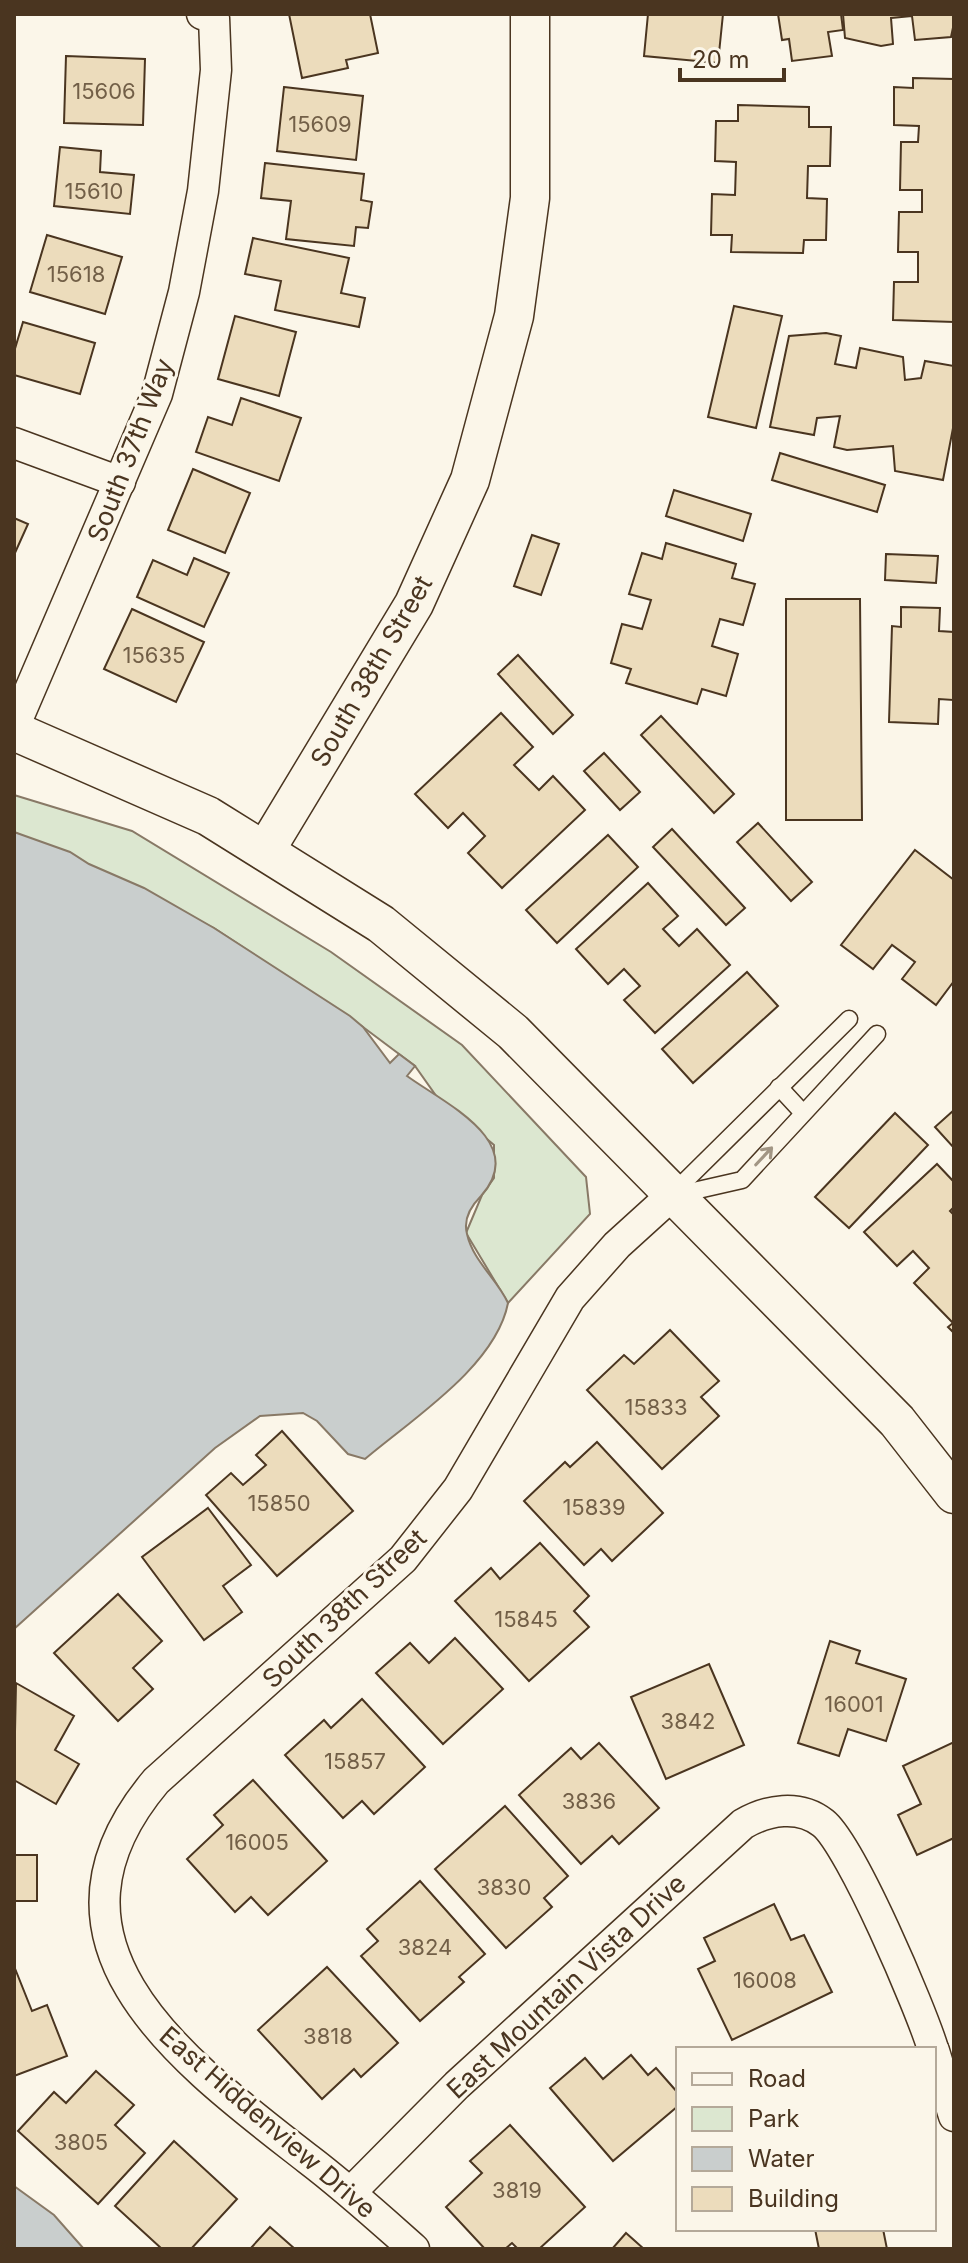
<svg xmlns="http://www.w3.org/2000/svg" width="968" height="2263" viewBox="0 0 968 2263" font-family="Inter,sans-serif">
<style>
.green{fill:#dce7d0;stroke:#887966;stroke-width:2}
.water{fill:#c9cecd;stroke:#887966;stroke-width:2}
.building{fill:#ecdcbc;stroke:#4a3520;stroke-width:2}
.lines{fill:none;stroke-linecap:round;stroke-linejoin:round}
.service-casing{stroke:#4a3520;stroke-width:19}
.minor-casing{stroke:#4a3520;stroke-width:33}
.tertiary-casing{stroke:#4a3520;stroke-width:41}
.service{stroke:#fbf6e9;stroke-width:16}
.minor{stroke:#fbf6e9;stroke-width:30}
.tertiary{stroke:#fbf6e9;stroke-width:38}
.oneway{stroke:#a29684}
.labels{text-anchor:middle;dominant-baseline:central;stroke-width:6;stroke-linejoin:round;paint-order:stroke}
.number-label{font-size:22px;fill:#725f47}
.street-label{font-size:26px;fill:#4a3520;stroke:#fbf6e9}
</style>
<rect width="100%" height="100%" fill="#fbf6e9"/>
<!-- green -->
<polygon class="green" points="14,795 132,831 331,952 462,1045 586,1177 590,1214 508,1303 466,1233 482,1195 494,1178 494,1145 437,1097 415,1066 363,1027 214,928 14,832"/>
<!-- water -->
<g class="water">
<path d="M 14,832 L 70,852 L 89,864 L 144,888 L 214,928 L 350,1016 L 363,1027 L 390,1063 L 399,1054 L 415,1066 L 407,1076 C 444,1103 530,1142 481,1196 C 471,1206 463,1219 467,1234 C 473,1261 497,1279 508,1303 C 496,1366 412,1419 365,1459 L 348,1454 L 317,1421 L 303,1413 L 260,1416 L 215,1448 L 14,1629 Z"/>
<polygon points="14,2186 54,2215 84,2249 14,2249"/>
</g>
<!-- building -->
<g class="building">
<polygon points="289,14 370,14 378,53 346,60 348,68 302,78"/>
<polygon points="648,14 723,14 718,63 644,56"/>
<polygon points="778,14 841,14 843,30 828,32 832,56 792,61 789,39 782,40"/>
<polygon points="843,14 954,14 954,23 951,37 915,40 912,16 891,18 893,44 881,46 845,38"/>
<polygon points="66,56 145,59 143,125 64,123"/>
<polygon points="913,78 954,79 954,322 893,320 894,282 918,282 918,252 898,252 899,212 922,212 922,190 900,190 901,142 918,142 919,126 894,125 894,87 913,88"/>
<polygon points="284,87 363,96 356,160 277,151"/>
<polygon points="738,105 809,107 809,127 831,127 830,166 808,166 807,198 827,199 826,240 804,240 803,253 731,252 732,235 711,235 712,194 735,195 736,162 715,161 716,121 738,121"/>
<polygon points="60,147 101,151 100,172 134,175 130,214 54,206"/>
<polygon points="265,163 364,174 361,200 372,202 368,228 356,227 354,246 286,239 291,201 261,198"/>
<polygon points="47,235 122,257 105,314 30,292"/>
<polygon points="253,238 349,258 341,293 365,298 359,327 275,310 281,281 245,274"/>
<polygon points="734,306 782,316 756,428 708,417"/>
<polygon points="235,316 296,332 279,396 218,379"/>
<polygon points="23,322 95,343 80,394 14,375 14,352"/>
<polygon points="826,333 841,336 835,364 856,368 860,348 903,357 905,380 921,378 925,361 954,366 954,423 943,480 895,471 893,446 847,450 834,447 840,416 817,418 814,435 770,427 789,336"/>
<polygon points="241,398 301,418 279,481 196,452 208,417 232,425"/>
<polygon points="780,453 885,485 877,512 772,480"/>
<polygon points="193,469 250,493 225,553 168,530"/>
<polygon points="674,490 751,514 743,541 666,516"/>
<polygon points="14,518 28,524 14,555"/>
<polygon points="532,535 559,544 541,595 514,586"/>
<polygon points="666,543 736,564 732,578 755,584 743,625 720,619 712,646 738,654 726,696 702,689 697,704 626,683 631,669 611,663 622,624 642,629 651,600 629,594 642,553 662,559"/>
<polygon points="886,554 938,556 936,583 885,580"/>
<polygon points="194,558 229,573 204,627 137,597 153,560 187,575"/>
<polygon points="786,599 860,599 862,820 786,820"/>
<polygon points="901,607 940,608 939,631 954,632 953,700 939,699 938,724 889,722 892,626 901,627"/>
<polygon points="132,609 204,642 176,702 104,669"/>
<polygon points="518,655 573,715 553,734 498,674"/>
<polygon points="501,713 533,747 514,765 539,790 553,776 585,810 502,888 468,853 485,836 463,813 448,828 415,794"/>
<polygon points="661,716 734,794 714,813 641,735"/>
<polygon points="604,753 640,792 620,810 584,771"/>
<polygon points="758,823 812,882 791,901 737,842"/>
<polygon points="672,829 745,908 726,925 653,847"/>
<polygon points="608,835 638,867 557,943 526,910"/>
<polygon points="915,850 954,880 954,981 936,1005 902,979 915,962 892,945 873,969 841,945"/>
<polygon points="648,883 678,916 663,929 679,946 697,929 730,965 655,1033 624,1000 640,986 624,969 608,984 576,949"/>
<polygon points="747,972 778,1006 693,1083 662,1049"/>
<polygon points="954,1110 954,1148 935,1127"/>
<polygon points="895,1113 928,1145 849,1228 815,1197"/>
<polygon points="937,1164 954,1182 954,1207 950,1211 954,1215 954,1333 948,1327 953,1323 914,1283 929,1268 913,1251 897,1266 864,1232"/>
<polygon points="670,1330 719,1381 701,1397 719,1416 662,1469 587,1390 624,1355 634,1364"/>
<polygon points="282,1431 353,1511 277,1576 206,1495 231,1473 243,1485 266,1465 256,1455"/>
<polygon points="597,1442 663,1513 612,1561 601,1549 584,1565 524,1501 565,1462 570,1467"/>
<polygon points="208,1508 251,1565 223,1586 242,1612 204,1640 142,1557"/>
<polygon points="540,1543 589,1596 574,1611 589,1627 529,1681 455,1601 491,1568 500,1579"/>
<polygon points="118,1594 162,1641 133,1668 153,1689 118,1721 54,1653"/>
<polygon points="455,1638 503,1689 443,1744 376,1673 410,1643 429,1663"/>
<polygon points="830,1641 860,1651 856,1663 906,1679 886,1741 848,1729 839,1756 798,1743"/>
<polygon points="709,1664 744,1745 666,1779 631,1697"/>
<polygon points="16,1683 74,1716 55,1750 79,1764 56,1804 14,1780"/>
<polygon points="362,1699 425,1767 374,1814 362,1801 343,1818 285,1755 324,1720 331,1728"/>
<polygon points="954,1742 954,1838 917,1855 898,1815 921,1804 903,1766"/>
<polygon points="599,1743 659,1808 619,1844 612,1836 581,1864 519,1795 571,1748 581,1759"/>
<polygon points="253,1780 327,1861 268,1915 251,1897 235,1912 187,1859 223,1825 214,1815"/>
<polygon points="505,1806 568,1876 544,1898 552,1907 506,1948 435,1869"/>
<rect x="14" y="1855" width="23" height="46"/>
<polygon points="420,1881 485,1954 459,1977 464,1982 420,2021 361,1956 378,1941 367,1929"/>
<polygon points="774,1904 791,1940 804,1935 832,1992 732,2040 698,1969 715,1961 704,1938"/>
<polygon points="14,1966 32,2011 47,2005 67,2056 14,2076"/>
<polygon points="327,1967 398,2043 361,2077 354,2069 322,2099 258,2030"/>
<polygon points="631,2055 648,2075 656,2068 678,2093 678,2106 613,2161 550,2088 585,2058 603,2079"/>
<polygon points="96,2071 134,2105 115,2125 145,2153 98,2204 18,2131 54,2092 66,2103"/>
<polygon points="510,2125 585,2207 539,2249 518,2249 512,2243 505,2249 485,2249 446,2207 482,2173 470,2161"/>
<polygon points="174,2141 237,2199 191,2249 162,2249 115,2206"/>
<polygon points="270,2227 295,2249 250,2249"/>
<polygon points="815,2229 883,2229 887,2249 819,2249"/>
<polygon points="626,2233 644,2249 612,2249"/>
</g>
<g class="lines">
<!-- service casing -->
<g class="service-casing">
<g id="service">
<polyline points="779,1087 803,1113"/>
<polyline points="671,1195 849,1019"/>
<polyline points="676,1195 742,1180 877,1034"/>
</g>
</g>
<!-- minor casing -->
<g class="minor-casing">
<g id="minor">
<polyline points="14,443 120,482"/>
<polyline points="14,727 157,394 184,292 203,191 216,70 214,18 202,14"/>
<polyline points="934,2051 954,2116"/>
<path d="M 351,2192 L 457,2085 L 743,1824 C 767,1810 799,1804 823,1823 C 851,1845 921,2009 933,2049"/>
<path d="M 414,2249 C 379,2218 345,2187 308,2159 C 185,2063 19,1944 156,1781 L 403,1559 L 458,1489 L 570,1298 L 617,1245 L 671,1196"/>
</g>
</g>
<!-- tertiary casing -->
<g class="tertiary-casing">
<g id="tertiary">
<polyline points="14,731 208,816 381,924 513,1032 897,1421 954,1494"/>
<polyline points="265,851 414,604 470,480 514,316 530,198 530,14"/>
</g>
</g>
<!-- service -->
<use href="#service" class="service"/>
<!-- minor -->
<use href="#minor" class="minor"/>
<!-- tertiary -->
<use href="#tertiary" class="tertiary"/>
</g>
<!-- one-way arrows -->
<defs><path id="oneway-shaft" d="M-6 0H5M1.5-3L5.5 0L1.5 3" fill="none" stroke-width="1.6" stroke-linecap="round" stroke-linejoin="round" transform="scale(2)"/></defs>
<use class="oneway" href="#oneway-shaft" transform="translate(764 1156) rotate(-47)"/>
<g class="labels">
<!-- number labels -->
<g class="number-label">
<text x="104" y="91">15606</text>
<text x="320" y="124">15609</text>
<text x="94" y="191">15610</text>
<text x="76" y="274">15618</text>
<text x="154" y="655">15635</text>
<text x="656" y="1407">15833</text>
<text x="279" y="1503">15850</text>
<text x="594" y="1507">15839</text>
<text x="526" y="1619">15845</text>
<text x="854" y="1704">16001</text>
<text x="688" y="1721">3842</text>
<text x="355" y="1761">15857</text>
<text x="589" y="1801">3836</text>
<text x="257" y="1842">16005</text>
<text x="504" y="1887">3830</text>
<text x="425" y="1947">3824</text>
<text x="765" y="1980">16008</text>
<text x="328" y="2036">3818</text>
<text x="81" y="2142">3805</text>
<text x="517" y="2190">3819</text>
</g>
<!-- street labels -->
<g class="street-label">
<text transform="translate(130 450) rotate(-69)">South 37th Way</text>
<text transform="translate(371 671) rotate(-60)">South 38th Street</text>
<text transform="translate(344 1608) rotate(-44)">South 38th Street</text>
<text transform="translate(566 1986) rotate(-43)">East Mountain Vista Drive</text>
<text transform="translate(268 2122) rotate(41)">East Hiddenview Drive</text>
</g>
</g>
<!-- border -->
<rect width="968" height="2263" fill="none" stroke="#4a3520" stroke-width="32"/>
<!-- legend -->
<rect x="676" y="2047" width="260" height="184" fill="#fbf6e9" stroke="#b4a999" stroke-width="2"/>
<rect x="692" y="2073" width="40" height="12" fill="#fbf6e9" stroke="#b4a999" stroke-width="2"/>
<text x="748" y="2087" font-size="24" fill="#4a3520">Road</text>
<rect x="692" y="2107" width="40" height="24" fill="#dce7d0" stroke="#b4a999" stroke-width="2"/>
<text x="748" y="2127" font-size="24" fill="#4a3520">Park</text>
<rect x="692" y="2147" width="40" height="24" fill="#c9cecd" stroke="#b4a999" stroke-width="2"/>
<text x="748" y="2167" font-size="24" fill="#4a3520">Water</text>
<rect x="692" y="2187" width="40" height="24" fill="#ecdcbc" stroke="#b4a999" stroke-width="2"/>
<text x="748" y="2207" font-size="24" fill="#4a3520">Building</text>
<!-- scale -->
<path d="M680 68v12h104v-12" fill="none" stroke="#4a3520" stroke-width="4"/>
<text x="692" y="68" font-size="24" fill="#4a3520" stroke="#fbf6e9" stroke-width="6" paint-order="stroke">20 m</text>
</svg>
